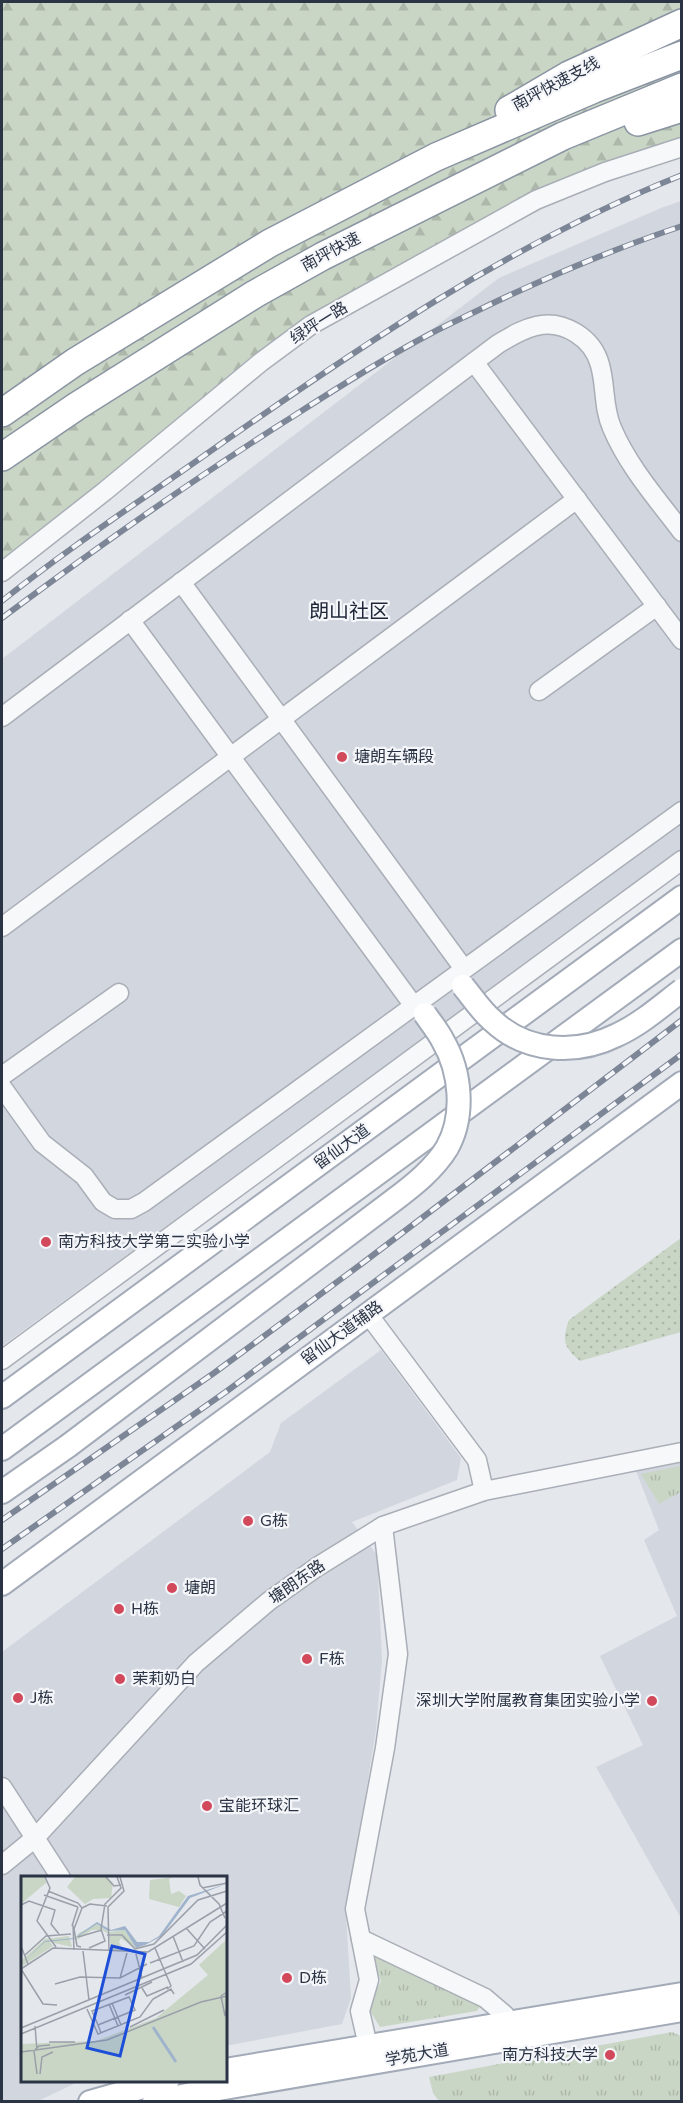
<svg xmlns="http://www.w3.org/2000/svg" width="683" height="2103" viewBox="0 0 683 2103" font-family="'Varela Round','Noto Sans SC',sans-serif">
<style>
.built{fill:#d2d6de}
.grass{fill:url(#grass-tufts)}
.forest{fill:url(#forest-firs)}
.park{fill:url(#park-dots)}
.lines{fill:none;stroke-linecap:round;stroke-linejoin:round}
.minor-casing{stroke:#a9aeb7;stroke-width:21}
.major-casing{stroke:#a3abb8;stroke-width:26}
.highway-casing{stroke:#8b94a3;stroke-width:30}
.minor{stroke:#f7f8fa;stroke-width:18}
.major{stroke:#fff;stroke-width:22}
.highway{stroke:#fff;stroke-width:27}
.rail-casing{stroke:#7d8696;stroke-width:6}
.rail{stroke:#f4f6f9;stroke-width:4;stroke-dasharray:11;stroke-linecap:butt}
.major-bridge-casing{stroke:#a3abb8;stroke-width:26;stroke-linecap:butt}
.major-bridge{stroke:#fff;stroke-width:22}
.poi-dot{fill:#d1495b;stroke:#f4f6f9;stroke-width:2}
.labels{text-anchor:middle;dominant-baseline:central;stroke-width:4.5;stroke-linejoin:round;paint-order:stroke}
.street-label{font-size:16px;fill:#2b3445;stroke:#f4f6f9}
.poi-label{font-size:16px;fill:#2b3445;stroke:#f4f6f9;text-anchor:start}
.quarter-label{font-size:20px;fill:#1d2536;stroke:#f4f6f9}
.inset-river{fill:none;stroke:#9fb4cc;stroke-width:3}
.inset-road{fill:none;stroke:#9a9fa9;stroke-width:1.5}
.view{fill:#1d4ed8;fill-opacity:0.15;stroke:#1d4ed8;stroke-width:3}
.inset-edge{fill:none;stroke:#2b3445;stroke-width:3}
</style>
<defs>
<pattern id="grass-tufts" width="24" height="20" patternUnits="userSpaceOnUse" patternTransform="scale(1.5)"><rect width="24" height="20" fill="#c9d6c5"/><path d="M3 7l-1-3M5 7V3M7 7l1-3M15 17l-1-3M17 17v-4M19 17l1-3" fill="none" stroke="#adb8ab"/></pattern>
<pattern id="forest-firs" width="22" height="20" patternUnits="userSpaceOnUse" patternTransform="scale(1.5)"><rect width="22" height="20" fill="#c9d6c5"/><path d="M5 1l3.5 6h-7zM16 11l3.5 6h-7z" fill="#adb8ab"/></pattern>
<pattern id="park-dots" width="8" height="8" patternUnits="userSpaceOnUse" patternTransform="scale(1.5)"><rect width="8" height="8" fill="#c9d6c5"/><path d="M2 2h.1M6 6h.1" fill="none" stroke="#adb8ab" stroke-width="1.8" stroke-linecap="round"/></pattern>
</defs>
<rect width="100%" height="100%" fill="#e4e7ec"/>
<!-- built -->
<g class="built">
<polygon points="681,201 681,851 2,1346 2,659 499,278 661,208"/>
<polygon points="381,1350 461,1458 457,1480 352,1522 377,1555 382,1660 376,1730 346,1914 351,1998 342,2024 225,2046 225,1878 22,1878 22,2080 80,2081 38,2101 2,2102 2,1652 270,1452 281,1423"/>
<polygon points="681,1461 681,1918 596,1767 643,1745 600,1656 677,1616 644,1540 659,1530 636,1471"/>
</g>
<!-- grass -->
<g class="grass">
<polygon points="681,1466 681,1492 659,1504 641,1474"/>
<polygon points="370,1952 482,2003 477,2011 380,2027 368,2008 381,1981"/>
<polygon points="672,2032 681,2036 681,2101 439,2101 433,2093 429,2077"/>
</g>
<!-- forest -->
<polygon class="forest" points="2,2 681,2 681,144 604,170 308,321 2,561"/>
<!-- park -->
<path class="park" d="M 681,1238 L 681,1332 L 580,1361 C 563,1347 562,1340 569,1320 Z"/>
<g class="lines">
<!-- minor casing -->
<g class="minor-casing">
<g id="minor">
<polyline points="474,362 682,640"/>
<polyline points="2,572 105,491 261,362 311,325 536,200 605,172 682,147"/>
<polyline points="181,582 464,969"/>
<polyline points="130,620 414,1006"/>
<polyline points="539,691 657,606"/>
<path d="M 2,717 L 498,344 C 510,337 522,329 536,326 C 563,319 593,338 600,365 C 606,386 603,408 612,428 C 628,466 657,499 682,532"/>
<polyline points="2,927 577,499"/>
<polyline points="2,1076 119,993"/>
<polyline points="2,1087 42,1143 84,1176 103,1202 115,1209 131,1209 144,1202 682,811"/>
<polyline points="368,1314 477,1460 484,1491"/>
<polyline points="2,1360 682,860"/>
<polyline points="2,1787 61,1878"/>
<polyline points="2,1865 35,1838 196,1663 269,1601 317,1567 383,1526 484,1491 682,1452"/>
<polyline points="361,1939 485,1998 505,2015 509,2023"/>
<polyline points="368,2046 360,2011 369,1980 355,1909 385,1748 398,1654 383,1526"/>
</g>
</g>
<!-- major casing -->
<g class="major-casing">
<g id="major">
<polyline points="2,1397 682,897"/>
<polyline points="2,1449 682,950"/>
<polyline points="2,1492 68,1446"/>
<polyline points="2,1584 682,1083"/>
<polyline points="225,2070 682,1994"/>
<polyline points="90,2102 168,2080"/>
<polyline points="154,2102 201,2092 682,2010"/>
</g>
</g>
<!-- highway casing -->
<g class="highway-casing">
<g id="highway">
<polyline points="509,110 569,75 682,23"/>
<polyline points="638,122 682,108"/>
<polyline points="2,413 75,362 270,243 436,157 594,89 682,55"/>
<polyline points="2,457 77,406 255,294 323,256 563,136 682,87"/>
</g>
</g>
<!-- minor -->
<use href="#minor" class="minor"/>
<!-- major -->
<use href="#major" class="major"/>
<!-- highway -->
<use href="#highway" class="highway"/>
<!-- rail casing -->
<g class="rail-casing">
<g id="rail">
<path d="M 2,601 C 67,549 137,503 205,455 C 356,349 509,244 682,175"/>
<path d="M 2,618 C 96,548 192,480 292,417 C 337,388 381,360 428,335 C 448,324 469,315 489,305 C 552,275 616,248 682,226"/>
<polyline points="2,1520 214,1373 364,1262 682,1020"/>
<polyline points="2,1549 227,1391 682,1054"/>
</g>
</g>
<!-- rail -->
<use href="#rail" class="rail"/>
<!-- major-bridge casing -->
<g class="major-bridge-casing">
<g id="major-bridge">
<path d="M 463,986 C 473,998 481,1011 493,1021 C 527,1053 577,1055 617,1035 C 641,1024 661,1006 682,990"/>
<path d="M 68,1446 L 394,1200 C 414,1185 434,1169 447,1148 C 465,1116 461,1072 443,1041 C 438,1031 431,1023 425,1014"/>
</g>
</g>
<!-- major-bridge -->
<use href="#major-bridge" class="major-bridge"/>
</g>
<!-- markers -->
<g class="poi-dot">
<circle cx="342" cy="757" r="6"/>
<circle cx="46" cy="1242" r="6"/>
<circle cx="248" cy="1521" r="6"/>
<circle cx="172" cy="1588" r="6"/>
<circle cx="119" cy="1609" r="6"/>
<circle cx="307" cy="1659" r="6"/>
<circle cx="120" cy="1679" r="6"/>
<circle cx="18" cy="1698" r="6"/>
<circle cx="652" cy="1701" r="6"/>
<circle cx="207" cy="1806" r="6"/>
<circle cx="287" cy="1978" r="6"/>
<circle cx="610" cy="2055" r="6"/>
</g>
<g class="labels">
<!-- street labels -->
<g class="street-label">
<text transform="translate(556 84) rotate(-28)">南坪快速支线</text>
<text transform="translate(331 252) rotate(-28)">南坪快速</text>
<text transform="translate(319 323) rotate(-32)">绿坪一路</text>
<text transform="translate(342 1147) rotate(-36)">留仙大道</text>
<text transform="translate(342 1333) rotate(-36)">留仙大道辅路</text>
<text transform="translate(297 1582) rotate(-35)">塘朗东路</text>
<text transform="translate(417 2055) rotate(-10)">学苑大道</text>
</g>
<!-- poi labels -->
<g class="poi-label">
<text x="354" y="757">塘朗车辆段</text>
<text x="58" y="1242">南方科技大学第二实验小学</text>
<text x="260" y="1521">G栋</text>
<text x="184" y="1588">塘朗</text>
<text x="131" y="1609">H栋</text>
<text x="319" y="1659">F栋</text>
<text x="132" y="1679">茉莉奶白</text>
<text x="30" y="1698">J栋</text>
<text x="640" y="1701" text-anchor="end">深圳大学附属教育集团实验小学</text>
<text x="219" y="1806">宝能环球汇</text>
<text x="299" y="1978">D栋</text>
<text x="598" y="2055" text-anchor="end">南方科技大学</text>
</g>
<!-- quarter labels -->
<g class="quarter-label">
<text x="349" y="612">朗山社区</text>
</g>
</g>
<!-- overview -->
<g transform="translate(21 1876)">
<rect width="206" height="206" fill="#e4e7ec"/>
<path d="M 0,1 L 23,1 L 26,6 L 0,28 ZM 76,48 L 88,56 L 104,54 L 115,72 L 131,68 L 114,73 L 100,62 L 98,66 L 103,75 L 91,74 L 88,60 L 103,60 L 88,58 L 81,54 L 71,54 L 54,65 L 58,57 Z" fill="#c9d6c5"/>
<path d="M 54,1 L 85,1 L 92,7 L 90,22 L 72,23 L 64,28 L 46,11 ZM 152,1 L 148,3 L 150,18 L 158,15 L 165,20 L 158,31 L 128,23 L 129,4 ZM 205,64 L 205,205 L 0,205 L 0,168 L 75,165 L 135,142 L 187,99 L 178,89 Z" fill="#c9d6c5"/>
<path d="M 48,60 L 51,71 L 29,66 L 32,70 L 0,91 L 0,85 L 24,63 Z" fill="#c9d6c5"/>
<path d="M 205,8 L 169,22 L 141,60 L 124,69 L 115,72 L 104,54 L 87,55 L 76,48 L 53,63 L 24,66 L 0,88 L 24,65 L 53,62 L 76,46 L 90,54 L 104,50 L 116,66 L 128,66 L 138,60 L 167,20 Z" fill="#9fb4cc"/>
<path class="inset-river" d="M 132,151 L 155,186"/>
<path class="inset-road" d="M 24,1 L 29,12 L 16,45 L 35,71M 85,1 L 93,10 L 100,9M 177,1 L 179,9 L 198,28 L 204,42M 181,12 L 206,7M 27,15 L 57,27 L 61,32M 23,19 L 57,31M 0,29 L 8,25 L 34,34 L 30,48 L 38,58M 61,32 L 69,28 L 86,30M 52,49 L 53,74M 51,50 L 57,31M 165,52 L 184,73M 86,59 L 101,59 L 114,73 L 133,68 L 177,24 L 206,15M 152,60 L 162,86M 57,61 L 81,54M 0,70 L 7,88M 60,71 L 56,70 L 53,53 L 61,32M 68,72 L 84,65 L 80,53 L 84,28 L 100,12 L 96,1M 134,72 L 150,110 L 146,113M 88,74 L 87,31 L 103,15 L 99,1M 62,75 L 68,124M 115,78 L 121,102M 4,79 L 25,60 L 50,58M 129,87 L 173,70 L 189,46 L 206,35M 0,93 L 22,128 L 36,129M 0,93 L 32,72 L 127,76 L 206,27M 99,102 L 106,77M 34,108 L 59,101 L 99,102 L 126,88M 121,112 L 126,120 L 147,111M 206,116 L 200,120 L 204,140 L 206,132M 104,119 L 131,106M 91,127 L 100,149M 88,128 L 97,150M 66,133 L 77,158 L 119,141 L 132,123 L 143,117 L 150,113 L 153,118M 77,149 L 114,134 L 108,121 L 71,135 L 77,149 L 80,157M 14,150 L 16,174M 109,151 L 143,134M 0,152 L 176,79 L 206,49M 0,158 L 170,88 L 206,56M 28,166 L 54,166M 0,176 L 86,164 L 180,126 L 206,120M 16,198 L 13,175 L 18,170 L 29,169M 19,198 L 21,181 L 32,176"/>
<path class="view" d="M 91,70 L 124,78 L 99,180 L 66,172 Z"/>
<rect width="206" height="206" class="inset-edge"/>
</g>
<!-- border -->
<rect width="683" height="2103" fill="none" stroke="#2b3445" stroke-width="6"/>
</svg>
